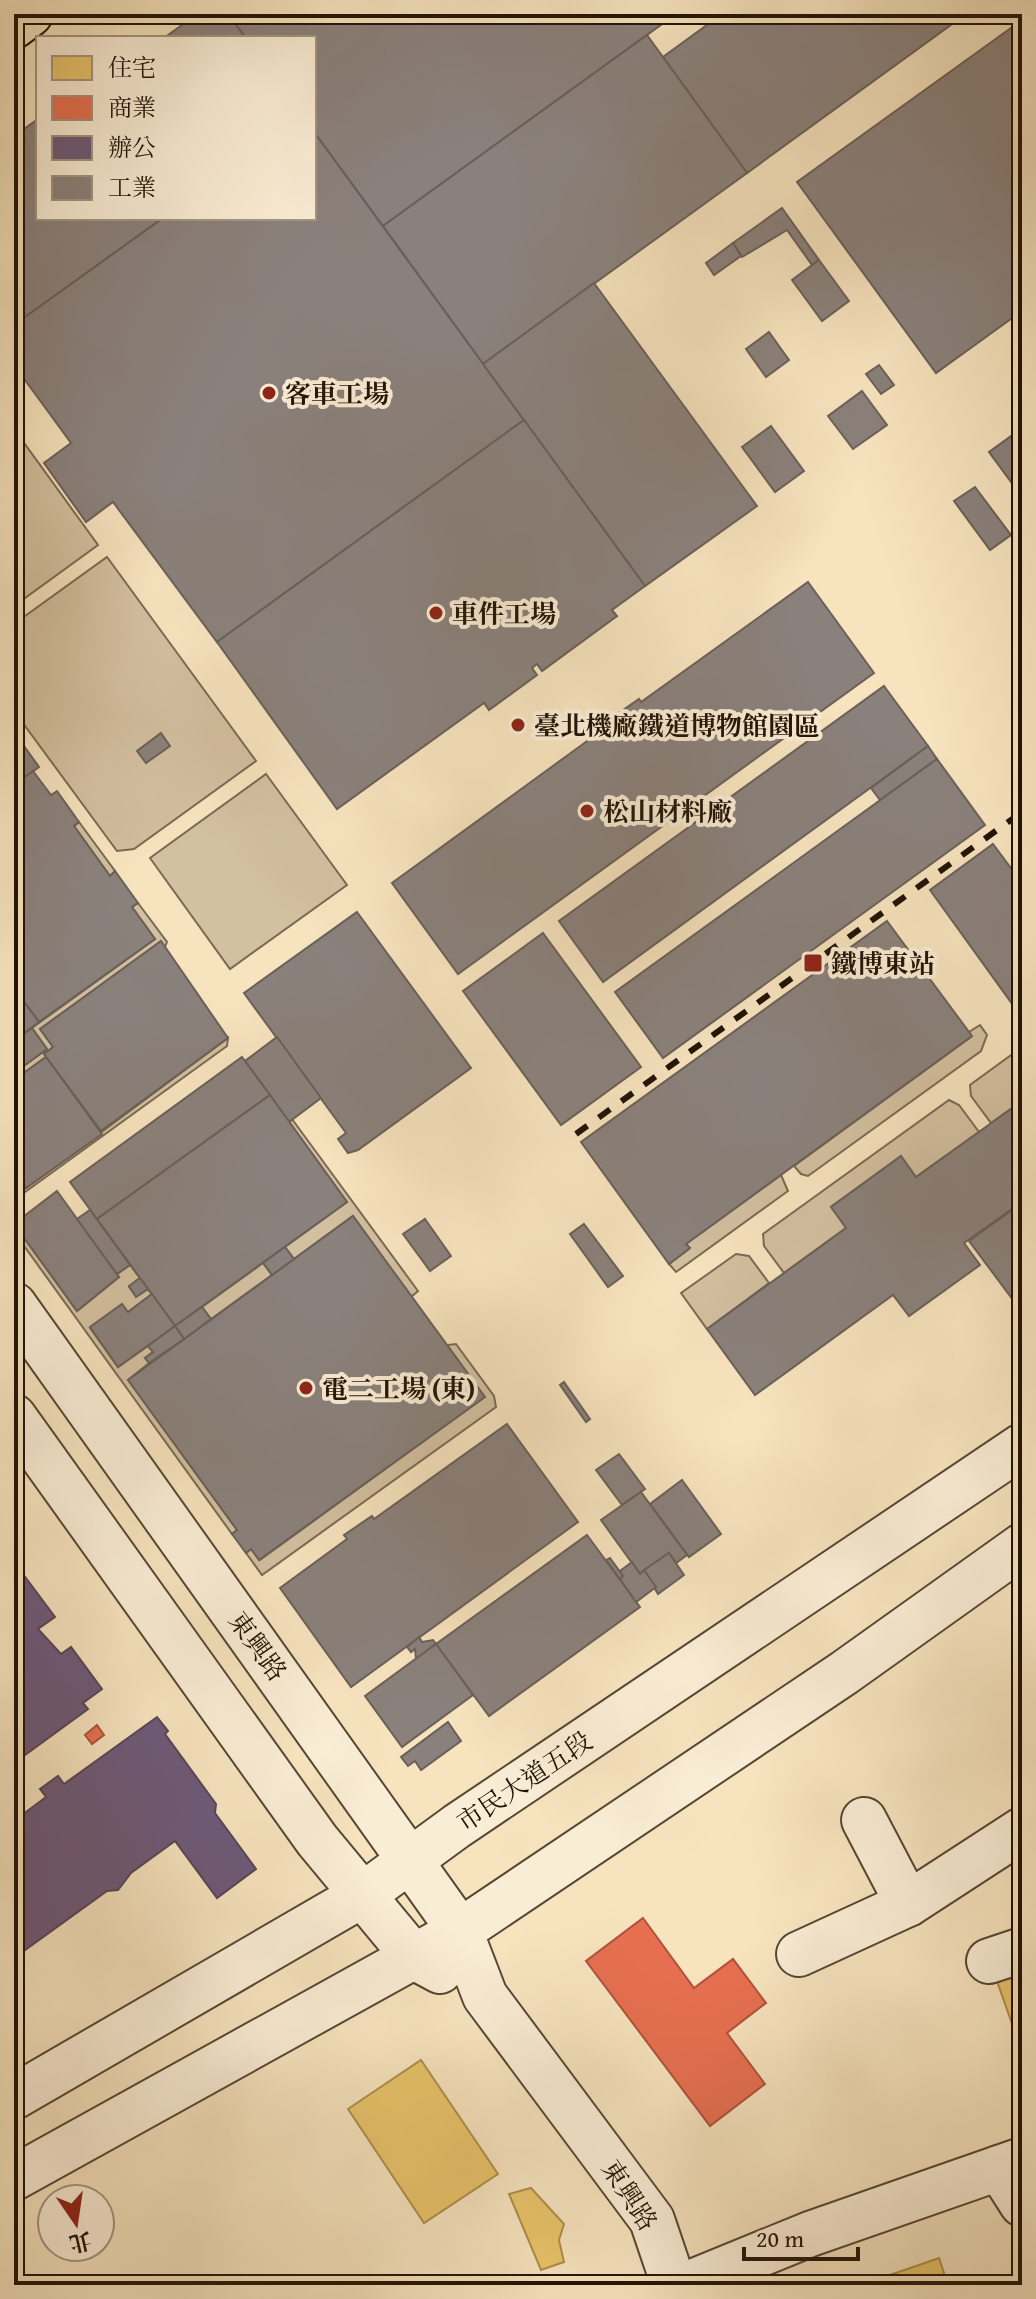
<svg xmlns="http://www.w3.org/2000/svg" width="1036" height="2299" viewBox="0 0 1036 2299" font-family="'Gentium Book Plus','Noto Serif TC',serif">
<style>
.green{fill:#d3c0a0;stroke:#7a6a53;stroke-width:2}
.homes{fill:#e9c46a;stroke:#ad8f4c;stroke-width:2}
.shops{fill:#e76f51;stroke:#ac533a;stroke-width:2}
.offices{fill:#6d597a;stroke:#564457;stroke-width:2}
.industry{fill:#8a817c;stroke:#6a6059;stroke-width:2}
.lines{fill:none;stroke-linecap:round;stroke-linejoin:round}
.minor-casing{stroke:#564734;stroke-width:48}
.tertiary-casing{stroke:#564734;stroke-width:48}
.trunk-casing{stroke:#211306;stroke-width:48}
.minor{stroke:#faedd5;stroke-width:44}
.tertiary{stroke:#faedd5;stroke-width:44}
.trunk{stroke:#f7e4bf;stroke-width:44}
.rail{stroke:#211306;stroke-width:6;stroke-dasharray:14 14;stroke-linecap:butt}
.poi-dot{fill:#8f2418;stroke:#faedd5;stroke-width:3}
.labels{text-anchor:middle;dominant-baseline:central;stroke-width:8;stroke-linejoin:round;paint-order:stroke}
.poi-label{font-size:26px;font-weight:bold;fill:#211306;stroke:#faedd5;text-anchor:start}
.street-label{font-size:26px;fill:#211306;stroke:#faedd5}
</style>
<rect width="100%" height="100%" fill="#f7e4bf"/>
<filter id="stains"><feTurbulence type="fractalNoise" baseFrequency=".0025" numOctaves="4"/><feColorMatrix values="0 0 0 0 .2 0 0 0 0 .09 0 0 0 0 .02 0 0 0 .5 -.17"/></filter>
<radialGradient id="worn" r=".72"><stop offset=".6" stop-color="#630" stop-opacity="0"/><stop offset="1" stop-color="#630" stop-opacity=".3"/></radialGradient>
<!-- green -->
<g class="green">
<polygon points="14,429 98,545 14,606"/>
<polygon points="107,557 256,761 134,849 117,851 14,711 14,624"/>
<polygon points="266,774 347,885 230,969 150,858"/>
<polygon points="79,822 115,871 110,876 74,826"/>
<polygon points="138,903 167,942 165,947 161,942 40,1029 53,1047 44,1054 46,1057 14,1080 14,1073 47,1049 32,1028 155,939 132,907"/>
<polygon points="980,1025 987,1035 981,1051 808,1176 801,1174 794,1166 971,1037 969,1032"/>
<polygon points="228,1038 227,1046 14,1200 14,1172 26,1188"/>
<polygon points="1022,1047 1022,1101 991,1123 971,1096 970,1085"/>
<polygon points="949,1100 959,1105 979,1132 916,1177 900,1157 832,1206 846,1228 784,1273 764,1246 763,1234"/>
<polygon points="292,1119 418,1291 411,1297 353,1216 294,1259 285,1247 347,1202 289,1122"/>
<polygon points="781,1175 788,1191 676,1272 669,1264 689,1249 686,1244"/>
<polygon points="14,1224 77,1311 119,1277 117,1274 130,1265 140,1278 129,1287 136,1296 148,1289 152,1294 128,1312 90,1328 118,1367 148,1346 153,1352 145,1358 149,1363 128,1380 237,1530 232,1534 14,1232"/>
<polygon points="736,1254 749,1256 769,1283 707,1329 681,1293"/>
<polygon points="263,1263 272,1275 211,1319 202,1307"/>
<polygon points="456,1344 494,1396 496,1407 262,1575 246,1553 251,1549 260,1560 484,1397 447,1345"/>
</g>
<!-- homes -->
<g class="homes">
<polygon points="1022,1972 1022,2033 1016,2035 997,1981"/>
<polygon points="421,2060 498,2174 424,2223 348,2109"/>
<polygon points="531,2188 564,2224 559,2240 564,2262 541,2270 509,2194"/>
<polygon points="939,2258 948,2285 861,2285"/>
</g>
<!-- shops -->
<g class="shops">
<polygon points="97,1725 104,1735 92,1744 85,1735"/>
<polygon points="643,1918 694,1988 733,1959 766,2003 727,2033 765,2084 710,2126 586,1961"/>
</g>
<!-- offices -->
<g class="offices">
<polygon points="17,1566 55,1617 38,1629 61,1654 71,1647 102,1689 83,1703 88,1709 14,1763 14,1568"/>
<polygon points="157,1717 168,1731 165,1734 216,1804 215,1813 256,1869 217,1898 175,1841 131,1873 118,1890 107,1891 14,1958 14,1821 46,1797 40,1789 58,1776 64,1784"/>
</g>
<!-- industry -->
<g class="industry">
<polygon points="197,14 228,14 246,38 164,38"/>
<polygon points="228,14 676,14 383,226 314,132 314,38 246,38"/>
<polygon points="722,14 966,14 747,173 663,57"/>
<polygon points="1022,20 1022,311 936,373 797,182"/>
<polygon points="647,35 747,173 483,364 383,226"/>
<polygon points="38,119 38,218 163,218 14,325 14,147 25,139 20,132"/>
<polygon points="314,132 524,420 217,642 113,502 86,522 44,463 71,443 14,365 14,325 163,218 314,218"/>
<polygon points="782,208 819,260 812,265 787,230 742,257 733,243"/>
<polygon points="733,243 741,256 714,275 706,263"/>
<polygon points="819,260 849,301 822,321 792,280"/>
<polygon points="594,283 757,506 645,586 483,364"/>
<polygon points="769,332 789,360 766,377 746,349"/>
<polygon points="879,365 894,385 881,394 866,374"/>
<polygon points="862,391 887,425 853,449 828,416"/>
<polygon points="524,420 645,586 612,610 617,616 542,671 537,664 532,668 537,675 489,710 484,703 337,809 217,642"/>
<polygon points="771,426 804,471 775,492 742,447"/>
<polygon points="1022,428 1022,497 989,452"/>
<polygon points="975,487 1011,535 990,550 954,501"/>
<polygon points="808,582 874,673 458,974 392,883 590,739 587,736 605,723 608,727 612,723 609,720 639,699 641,702"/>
<polygon points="884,686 928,746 603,982 559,921"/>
<polygon points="14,732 39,767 14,785"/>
<polygon points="161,733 170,746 146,763 137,751"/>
<polygon points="928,746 937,759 880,800 871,788"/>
<polygon points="937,759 985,825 663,1058 615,992"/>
<polygon points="33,771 51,795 57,791 79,822 74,826 110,876 115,871 138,903 132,907 155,939 39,1022 14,988 14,785"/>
<polygon points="993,844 1022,883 1022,1009 1018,1012 930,890"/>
<polygon points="357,912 471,1068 358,1150 348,1153 338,1139 346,1133 244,993"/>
<polygon points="887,921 972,1036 686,1244 690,1248 669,1264 581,1142"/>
<polygon points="543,933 641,1067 561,1125 463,991"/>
<polygon points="161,941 228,1038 101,1131 44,1054 53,1047 40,1029"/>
<polygon points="14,988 39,1022 14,1041"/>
<polygon points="32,1028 47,1049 14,1073 14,1041"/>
<polygon points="277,1037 321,1098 289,1122 245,1061"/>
<polygon points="46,1057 102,1134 26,1188 14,1172 14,1080"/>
<polygon points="242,1057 270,1095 97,1219 70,1182"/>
<polygon points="270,1095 347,1202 175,1326 97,1219"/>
<polygon points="1022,1101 1022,1202 964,1243 980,1265 909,1316 893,1295 755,1395 707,1329 846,1228 831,1207 901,1156 916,1177"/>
<polygon points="57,1191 119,1277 77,1311 14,1224"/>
<polygon points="1022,1203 1022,1312 969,1241"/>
<polygon points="90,1210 130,1265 117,1274 77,1219"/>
<polygon points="353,1216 485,1397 259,1560 251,1549 246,1553 232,1534 237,1530 128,1380"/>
<polygon points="425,1219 451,1256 430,1271 403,1234"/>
<polygon points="584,1224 623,1276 608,1287 570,1234"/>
<polygon points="285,1247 294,1259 272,1275 263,1263"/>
<polygon points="140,1278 148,1289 136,1297 129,1286"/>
<polygon points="152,1294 175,1326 118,1367 90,1327 122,1304 128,1312"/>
<polygon points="202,1307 211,1319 184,1339 175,1326"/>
<polygon points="175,1326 184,1339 149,1363 145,1358 153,1352 148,1346"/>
<polygon points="564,1382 590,1419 586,1422 560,1385"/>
<polygon points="507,1424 578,1522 351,1687 280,1588 347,1539 344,1535 372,1516 374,1519"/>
<polygon points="619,1454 645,1489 622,1505 596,1470"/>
<polygon points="682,1480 721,1534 689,1557 650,1504"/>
<polygon points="641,1492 687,1555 676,1563 669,1553 640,1574 601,1520"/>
<polygon points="587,1535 640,1607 489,1716 436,1644"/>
<polygon points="669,1553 684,1575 658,1594 644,1570"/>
<polygon points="610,1558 623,1576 620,1579 606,1560"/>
<polygon points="632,1562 640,1574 644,1570 656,1587 636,1602 620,1579 623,1576 620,1571"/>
<polygon points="419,1637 422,1642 433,1640 436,1644 416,1659 415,1649 411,1652 407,1647"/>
<polygon points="436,1644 473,1695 402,1747 365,1696"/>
<polygon points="448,1722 461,1741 421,1770 415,1761 408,1766 401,1757"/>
</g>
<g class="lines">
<!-- minor casing -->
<g class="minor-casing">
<g id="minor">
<polyline points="864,1820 908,1904"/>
<polyline points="799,1954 908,1904 1022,1830"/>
<polyline points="989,1961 1022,1950"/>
<polyline points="999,2168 1022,2204"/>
</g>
</g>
<!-- tertiary casing -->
<g class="tertiary-casing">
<g id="tertiary">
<polyline points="14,1305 460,1931 485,1996 652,2220 674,2285"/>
<polyline points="14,1417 317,1840 414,1957 440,1971"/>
<polyline points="14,2097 364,1894 457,1826 1022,1446"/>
<polyline points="14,2178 460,1931 844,1673 1022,1546"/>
<polyline points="685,2285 810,2234 1022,2160"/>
</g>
</g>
<!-- trunk casing -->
<g class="trunk-casing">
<polyline id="trunk" points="14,26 30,14"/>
</g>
<!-- minor -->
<use href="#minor" class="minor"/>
<!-- tertiary -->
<use href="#tertiary" class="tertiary"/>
<!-- trunk -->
<use href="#trunk" class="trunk"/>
<!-- rail -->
<polyline class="rail" points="576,1134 1022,812"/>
</g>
<!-- markers -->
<g class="poi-dot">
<circle cx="269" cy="393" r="8"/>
<circle cx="436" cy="613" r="8"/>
<circle cx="518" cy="725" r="8"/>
<circle cx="587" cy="811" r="8"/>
<rect x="803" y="953" width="20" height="20" rx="4"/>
<circle cx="306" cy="1388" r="8"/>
</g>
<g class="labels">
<!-- poi labels -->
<g class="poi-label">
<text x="285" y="393">客車工場</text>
<text x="452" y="613">車件工場</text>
<text x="534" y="725">臺北機廠鐵道博物館園區</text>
<text x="603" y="811">松山材料廠</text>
<text x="831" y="963">鐵博東站</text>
<text x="322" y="1388">電二工場 (東)</text>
</g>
<!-- street labels -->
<g class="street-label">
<text transform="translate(258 1646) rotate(54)">東興路</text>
<text transform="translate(524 1781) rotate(-34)">市民大道五段</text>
<text transform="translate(630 2195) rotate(57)">東興路</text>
</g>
</g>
<!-- margin -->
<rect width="1036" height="2299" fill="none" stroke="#f7e4bf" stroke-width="48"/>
<rect x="16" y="16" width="1004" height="2267" fill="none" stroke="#211306" stroke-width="4"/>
<rect x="24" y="24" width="988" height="2251" fill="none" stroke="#211306" stroke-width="2"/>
<!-- legend -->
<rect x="36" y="36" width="280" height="184" fill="#faedd5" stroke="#a39682" stroke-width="2"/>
<rect x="52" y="56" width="40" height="24" fill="#e9c46a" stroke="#a39682" stroke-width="2"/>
<text x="108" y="76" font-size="24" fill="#211306">住宅</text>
<rect x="52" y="96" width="40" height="24" fill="#e76f51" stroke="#a39682" stroke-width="2"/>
<text x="108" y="116" font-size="24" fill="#211306">商業</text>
<rect x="52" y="136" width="40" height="24" fill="#6d597a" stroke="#a39682" stroke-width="2"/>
<text x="108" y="156" font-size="24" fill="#211306">辦公</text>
<rect x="52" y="176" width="40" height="24" fill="#8a817c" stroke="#a39682" stroke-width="2"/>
<text x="108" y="196" font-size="24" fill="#211306">工業</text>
<!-- north arrow -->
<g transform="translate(76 2223) rotate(167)"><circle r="38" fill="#faedd5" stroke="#a39682" stroke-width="2"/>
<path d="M0-6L14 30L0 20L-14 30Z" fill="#8f2418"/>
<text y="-12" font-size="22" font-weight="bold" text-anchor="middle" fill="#211306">北</text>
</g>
<!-- scale -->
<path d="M744 2247v12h114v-12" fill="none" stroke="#211306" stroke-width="4"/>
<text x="756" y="2247" font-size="24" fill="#211306" stroke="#faedd5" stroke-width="6" paint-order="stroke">20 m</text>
<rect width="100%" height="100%" filter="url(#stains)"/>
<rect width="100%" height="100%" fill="url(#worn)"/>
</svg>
